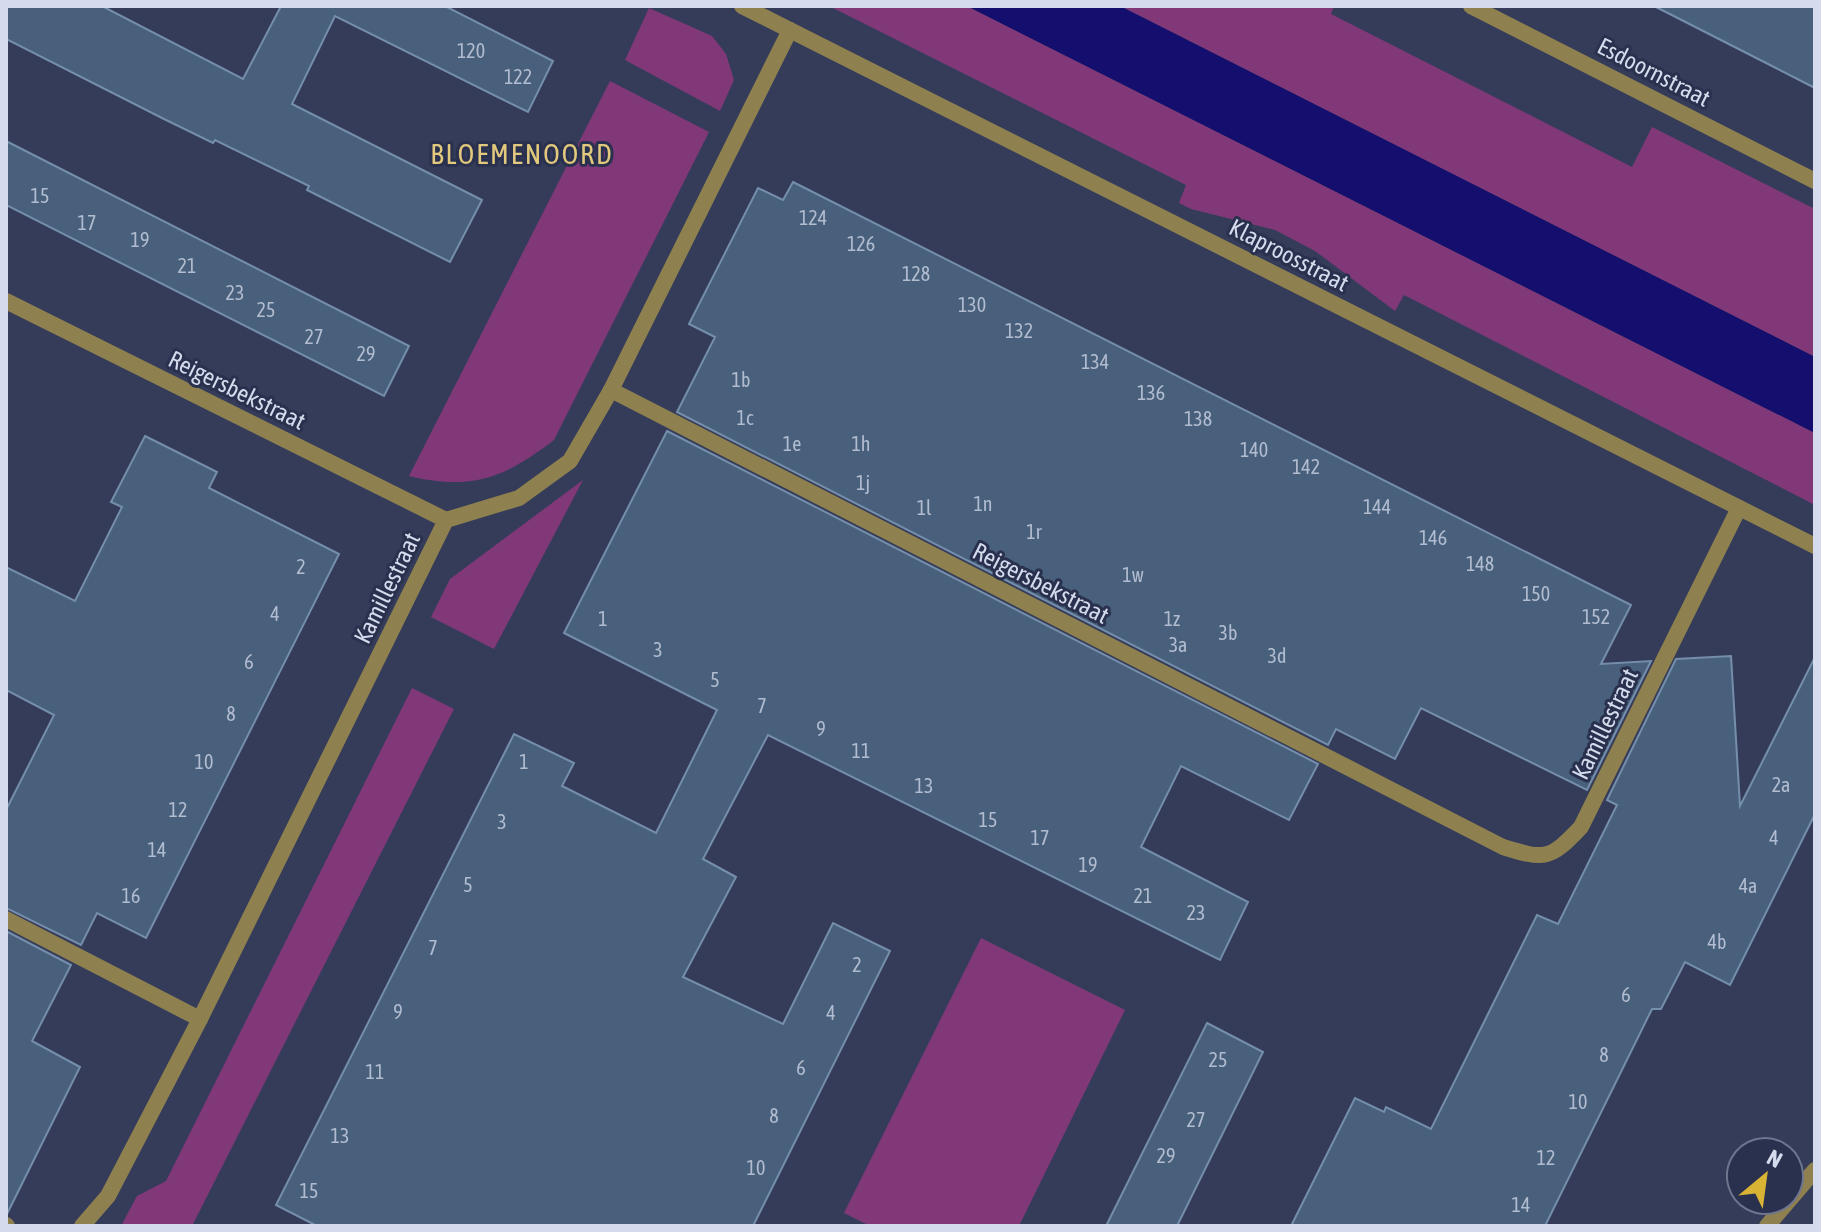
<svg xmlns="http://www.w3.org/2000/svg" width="1821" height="1232" viewBox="0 0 1821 1232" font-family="'Asap Condensed',sans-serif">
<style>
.green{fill:#813879}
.water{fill:#140e6e}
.building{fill:#48607b;stroke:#758eab;stroke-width:2}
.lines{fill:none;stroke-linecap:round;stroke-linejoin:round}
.service{stroke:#8f8050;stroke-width:16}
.minor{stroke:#8f8050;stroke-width:16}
.labels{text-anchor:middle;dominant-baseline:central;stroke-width:6;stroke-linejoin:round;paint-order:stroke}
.number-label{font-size:20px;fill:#b2bcd0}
.street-label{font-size:24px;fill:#d5dbed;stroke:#2a314e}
.quarter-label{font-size:28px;letter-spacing:2px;fill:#e2c97d;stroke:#2a314e}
</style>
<rect width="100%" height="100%" fill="#343c59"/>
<!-- green -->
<g class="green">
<polygon points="829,6 967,6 1815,433 1815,505 1404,295 1395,311 1315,251 1275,230 1191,209 1179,203 1186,185"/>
<polygon points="1120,6 1334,6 1331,14 1632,167 1652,127 1815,209 1815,357"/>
<polygon points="649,8 712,36 726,54 734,80 720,111 625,60"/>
<path d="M 610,81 L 709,132 L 554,440 C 504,478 472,491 409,476 Z"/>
<polygon points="583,480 494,649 431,617 450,579"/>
<polygon points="412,688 454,709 192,1226 121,1226 137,1196 166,1181"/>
<polygon points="981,938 1125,1010 1019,1226 870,1226 844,1213"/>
</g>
<!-- water -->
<polygon class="water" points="967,6 1120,6 1815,357 1815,433"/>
<!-- building -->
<g class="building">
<polygon points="6,6 102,6 243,79 281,6 445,6 553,61 528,112 335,16 292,104 482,200 450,262 307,190 309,186 215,140 213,143 164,119 6,39"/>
<polygon points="1654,6 1815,6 1815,88 1772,66"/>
<polygon points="6,141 409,346 384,396 6,205"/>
<polygon points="793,182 1631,605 1601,664 1651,661 1587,790 1421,708 1395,759 1336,729 1328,745 677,412 715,337 689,324 758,188 783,200"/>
<polygon points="667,431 1318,764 1289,820 1181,766 1141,847 1248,902 1220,960 768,735 703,859 736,877 683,977 783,1024 833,923 890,951 753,1226 317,1226 276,1205 514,734 574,763 562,786 656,833 717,710 564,633"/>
<polygon points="145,436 217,472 209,488 339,554 146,938 97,913 81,945 6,908 6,810 54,715 6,690 6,567 75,601 122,507 111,502"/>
<polygon points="1731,656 1740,806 1815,657 1815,814 1730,985 1685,962 1661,1009 1652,1009 1545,1226 1291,1226 1355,1098 1384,1112 1386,1107 1431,1129 1537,915 1558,924 1617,805 1607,800 1676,659"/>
<polygon points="6,931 71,965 32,1041 80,1067 7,1214"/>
<polygon points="1207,1023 1263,1052 1177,1226 1106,1226"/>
</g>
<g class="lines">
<!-- service -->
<g class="service">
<path d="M 611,390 L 1503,847 C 1545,860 1550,860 1581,827 L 1739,508"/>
<polyline points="6,919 200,1019"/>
</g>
<!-- minor -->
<g class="minor">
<polyline points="742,6 1815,546"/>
<polyline points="1471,6 1815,181"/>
<polyline points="6,301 446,520"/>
<polyline points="6,1225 7,1226"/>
<polyline points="82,1226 108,1196 200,1019 446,520 519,498 570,461 611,390 790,30"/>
<polyline points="1767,1226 1815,1170"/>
</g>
</g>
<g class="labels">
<!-- number labels -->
<g class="number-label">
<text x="471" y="50">120</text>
<text x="518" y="76">122</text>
<text x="40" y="195">15</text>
<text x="813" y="217">124</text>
<text x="87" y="222">17</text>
<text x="140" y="239">19</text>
<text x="861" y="243">126</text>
<text x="187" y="265">21</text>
<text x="916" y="273">128</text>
<text x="235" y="292">23</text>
<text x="972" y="304">130</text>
<text x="266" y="309">25</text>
<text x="1019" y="330">132</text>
<text x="314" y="336">27</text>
<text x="366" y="353">29</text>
<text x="1095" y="361">134</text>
<text x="741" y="379">1b</text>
<text x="1151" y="392">136</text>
<text x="745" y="417">1c</text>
<text x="1198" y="418">138</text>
<text x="792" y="443">1e</text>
<text x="861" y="443">1h</text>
<text x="1254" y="449">140</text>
<text x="1306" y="466">142</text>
<text x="863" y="482">1j</text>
<text x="983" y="503">1n</text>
<text x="1377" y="506">144</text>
<text x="924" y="507">1l</text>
<text x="1034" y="531">1r</text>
<text x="1433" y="537">146</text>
<text x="1480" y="563">148</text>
<text x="301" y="566">2</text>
<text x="1133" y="574">1w</text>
<text x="1536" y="593">150</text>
<text x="275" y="613">4</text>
<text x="1596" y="616">152</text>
<text x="603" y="618">1</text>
<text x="1172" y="618">1z</text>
<text x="1228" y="632">3b</text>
<text x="1178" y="644">3a</text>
<text x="658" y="649">3</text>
<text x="1277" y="655">3d</text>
<text x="249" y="661">6</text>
<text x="715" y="679">5</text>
<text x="762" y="705">7</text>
<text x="231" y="713">8</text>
<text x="821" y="728">9</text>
<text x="861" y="750">11</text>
<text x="204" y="761">10</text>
<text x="524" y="761">1</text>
<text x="1781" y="784">2a</text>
<text x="924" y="785">13</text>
<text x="178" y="809">12</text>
<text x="988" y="819">15</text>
<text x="502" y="821">3</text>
<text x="1040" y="837">17</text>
<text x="1774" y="837">4</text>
<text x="157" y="849">14</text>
<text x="1088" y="864">19</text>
<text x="468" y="884">5</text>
<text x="1748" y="885">4a</text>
<text x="131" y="895">16</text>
<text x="1143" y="895">21</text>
<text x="1196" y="912">23</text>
<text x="1717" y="941">4b</text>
<text x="433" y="947">7</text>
<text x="857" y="964">2</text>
<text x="1626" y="994">6</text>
<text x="398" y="1011">9</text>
<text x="831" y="1012">4</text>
<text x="1604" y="1054">8</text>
<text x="1218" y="1059">25</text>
<text x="801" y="1067">6</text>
<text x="375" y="1071">11</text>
<text x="1578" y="1101">10</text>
<text x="774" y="1115">8</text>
<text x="1196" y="1119">27</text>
<text x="340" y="1135">13</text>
<text x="1166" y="1155">29</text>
<text x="1546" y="1157">12</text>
<text x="756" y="1167">10</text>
<text x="309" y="1190">15</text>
<text x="1521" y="1204">14</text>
</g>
<!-- street labels -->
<g class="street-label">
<text transform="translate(1654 72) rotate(27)">Esdoornstraat</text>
<text transform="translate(1289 255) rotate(27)">Klaproosstraat</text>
<text transform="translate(237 390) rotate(26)">Reigersbekstraat</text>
<text transform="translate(1041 583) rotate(27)">Reigersbekstraat</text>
<text transform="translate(387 588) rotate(-64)">Kamillestraat</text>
<text transform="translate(1605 724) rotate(-64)">Kamillestraat</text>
</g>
<!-- quarter labels -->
<g class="quarter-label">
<text x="522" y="154">BLOEMENOORD</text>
</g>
</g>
<!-- border -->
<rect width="1821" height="1232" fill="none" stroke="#d5dbed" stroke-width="16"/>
<!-- north arrow -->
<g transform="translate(1765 1176) rotate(29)"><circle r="38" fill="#2a314e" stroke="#6e758e" stroke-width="2"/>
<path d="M0-6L14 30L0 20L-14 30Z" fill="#d9b434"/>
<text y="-12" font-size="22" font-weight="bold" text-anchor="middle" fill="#d5dbed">N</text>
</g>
</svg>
